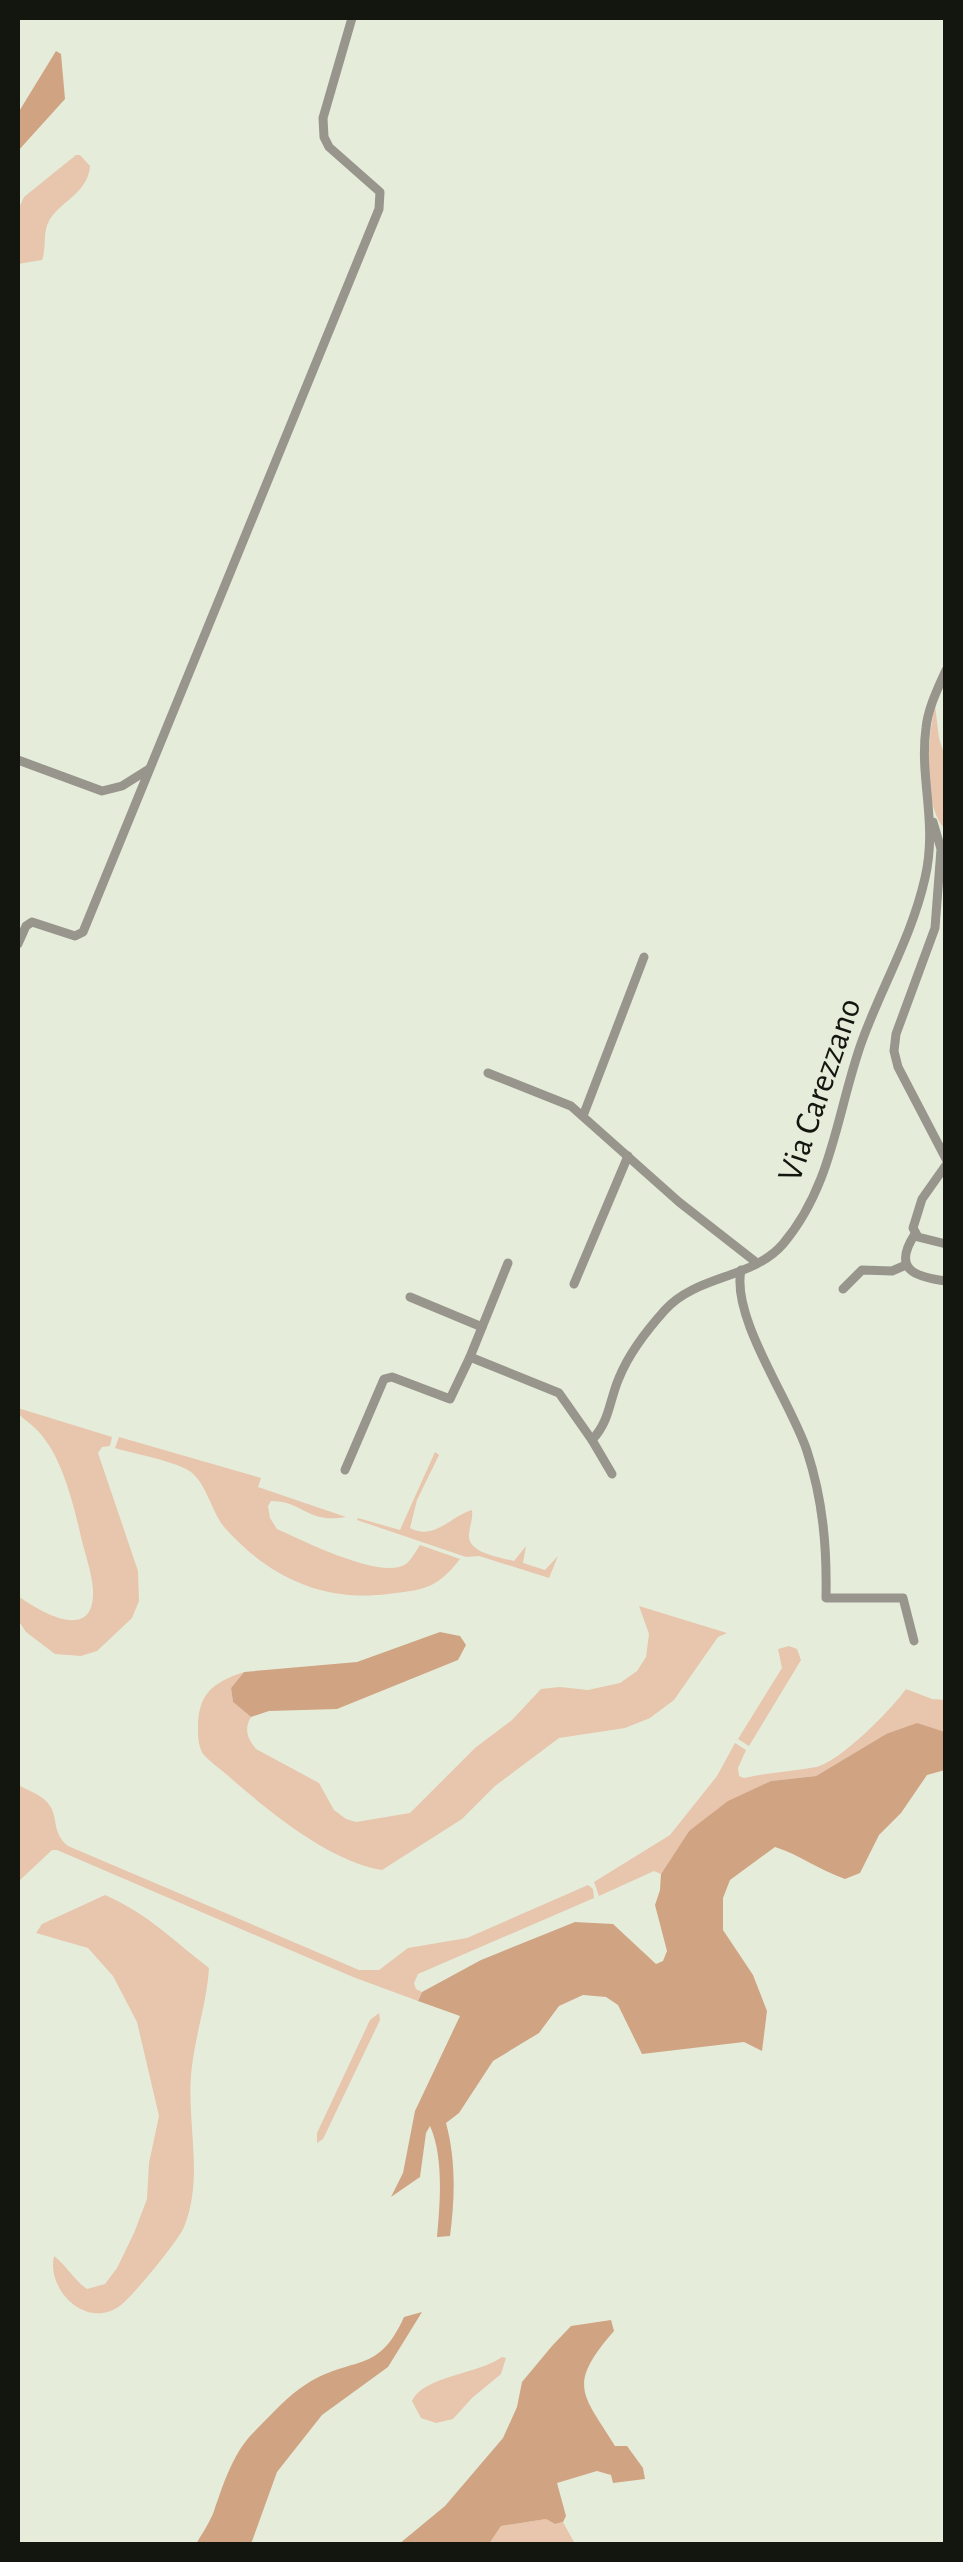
<svg xmlns="http://www.w3.org/2000/svg" width="963" height="2562" viewBox="0 0 963 2562" font-family="'Alegreya Sans',sans-serif">
<style>
.green{fill:#e8c5ad}
.forest{fill:#d0a383}
.lines{fill:none;stroke-linecap:round;stroke-linejoin:round}
.street{stroke:#98958d;stroke-width:9}
.labels{text-anchor:middle;dominant-baseline:central;stroke-width:8;stroke-linejoin:round;paint-order:stroke}
.street-label{font-size:35px;fill:#13150f;stroke:#e5edda}
</style>
<rect width="100%" height="100%" fill="#e5edda"/>
<!-- green -->
<g class="green">
<path d="M 76,155 L 80,155 L 90,166 C 88,192 63,200 50,219 C 42,232 47,247 42,260 L 18,264 L 18,210 L 24,197 Z"/>
<path d="M 935,705 L 939,738 L 945,757 L 945,829 C 922,806 928,736 935,705 Z"/>
<path d="M 18,1408 L 112,1437 L 110,1446 L 102,1447 L 98,1453 L 138,1571 L 139,1601 L 132,1618 L 97,1651 L 81,1656 L 55,1654 L 26,1632 L 18,1620 L 18,1596 C 39,1611 95,1645 93,1590 C 92,1573 85,1554 81,1537 C 74,1506 64,1466 46,1441 C 38,1429 28,1422 18,1414 Z"/>
<path d="M 119,1437 L 261,1478 L 258,1487 L 346,1517 C 306,1524 304,1501 271,1501 L 268,1506 L 270,1518 L 277,1529 C 302,1540 382,1581 406,1564 C 411,1560 416,1551 420,1545 L 460,1559 C 437,1589 423,1590 388,1594 C 322,1602 269,1577 225,1528 C 211,1512 207,1482 188,1470 C 170,1460 135,1454 115,1448 Z"/>
<path d="M 435,1452 L 439,1455 L 417,1500 L 410,1528 C 434,1541 451,1516 472,1510 C 473,1519 470,1525 469,1534 C 467,1553 499,1557 514,1561 L 526,1546 L 523,1563 L 545,1570 L 558,1556 L 549,1578 L 479,1556 L 466,1557 L 357,1520 L 358,1518 L 400,1530 Z"/>
<path d="M 639,1606 L 727,1633 L 718,1637 L 674,1700 L 650,1718 L 625,1728 L 559,1738 L 495,1786 L 462,1819 L 382,1870 C 328,1861 267,1810 226,1774 C 219,1768 209,1761 203,1754 C 199,1747 198,1739 198,1732 C 197,1695 211,1683 244,1672 L 231,1688 L 233,1702 L 251,1717 C 244,1729 247,1738 256,1749 L 319,1783 L 334,1810 L 346,1819 L 356,1822 L 410,1813 L 475,1748 L 512,1720 L 541,1689 L 560,1687 L 588,1690 L 620,1683 L 637,1671 L 646,1657 L 649,1634 Z"/>
<polygon points="789,1646 797,1649 801,1660 749,1746 738,1739 782,1668 778,1649"/>
<path d="M 906,1689 L 932,1699 L 945,1700 L 945,1732 L 886,1734 L 816,1776 L 771,1781 L 689,1831 L 661,1874 L 654,1871 L 599,1896 L 594,1882 L 670,1835 L 717,1776 L 735,1743 L 746,1750 L 738,1768 L 739,1776 L 744,1778 C 768,1772 792,1772 816,1767 C 840,1762 891,1710 906,1689 Z"/>
<path d="M 18,1785 C 27,1790 40,1794 47,1802 C 60,1816 50,1831 68,1846 L 359,1970 L 379,1970 L 408,1948 L 467,1938 L 588,1885 L 593,1889 L 594,1898 L 418,1974 L 414,1983 L 416,1989 L 422,1992 L 418,2001 L 353,1977 L 57,1850 L 52,1850 L 18,1882 Z"/>
<path d="M 105,1895 C 150,1915 171,1939 209,1968 C 207,2001 196,2033 192,2066 C 185,2119 205,2176 184,2227 C 179,2240 132,2297 121,2305 C 88,2331 46,2291 54,2256 C 67,2266 74,2280 87,2289 L 105,2284 L 117,2268 L 134,2233 L 147,2199 L 149,2163 L 159,2116 L 137,2022 L 113,1976 L 88,1948 L 36,1933 L 42,1924 Z"/>
<polygon points="379,2013 380,2020 323,2139 317,2143 317,2133 370,2020"/>
<path d="M 502,2357 L 506,2358 L 501,2374 L 472,2398 L 453,2419 L 436,2423 L 421,2418 L 412,2401 C 423,2376 479,2374 502,2357 Z"/>
<polygon points="546,2519 555,2524 563,2522 575,2544 489,2544 501,2526"/>
</g>
<!-- forest -->
<g class="forest">
<polygon points="56,51 61,54 65,99 18,151 18,113"/>
<polygon points="440,1632 460,1636 466,1645 458,1660 337,1709 269,1711 251,1717 233,1702 231,1688 244,1672 357,1662"/>
<path d="M 917,1723 L 945,1732 L 945,1770 L 927,1775 L 901,1813 L 879,1835 L 860,1873 L 845,1879 C 819,1870 800,1855 775,1847 L 730,1880 L 723,1898 L 723,1930 L 753,1975 L 767,2011 L 762,2051 L 744,2042 L 642,2054 L 618,2005 L 606,1997 L 583,1995 L 559,2006 L 539,2033 L 493,2061 L 459,2113 L 446,2123 C 456,2160 455,2198 450,2236 L 437,2237 C 440,2204 444,2157 430,2126 L 426,2133 L 420,2177 L 391,2197 L 403,2173 L 415,2111 L 460,2016 L 418,2001 L 422,1992 L 481,1960 L 575,1922 L 613,1924 L 656,1964 L 663,1961 L 667,1951 L 655,1905 L 660,1890 L 661,1874 L 689,1831 L 728,1801 L 771,1781 L 816,1776 L 886,1734 Z"/>
<path d="M 422,2312 L 388,2367 L 322,2415 L 277,2472 L 251,2544 L 196,2544 C 202,2534 210,2522 214,2511 C 223,2485 232,2456 251,2435 C 268,2418 288,2395 308,2383 C 354,2355 378,2375 404,2317 Z"/>
<path d="M 611,2320 L 614,2331 C 566,2386 583,2394 615,2446 L 627,2446 L 643,2468 L 645,2479 L 613,2483 L 611,2475 L 597,2471 L 557,2483 L 566,2516 L 563,2522 L 555,2524 L 546,2519 L 501,2526 L 489,2544 L 399,2544 L 445,2506 L 503,2438 L 517,2407 L 522,2382 L 552,2346 L 571,2326 Z"/>
</g>
<g class="lines">
<!-- street -->
<g class="street">
<polyline points="18,760 102,791 122,786 149,769"/>
<polyline points="933,822 941,849 935,928 896,1034 894,1051 898,1067 946,1159"/>
<polyline points="18,944 26,926 32,922 75,936 83,932 379,209 380,192 329,147 324,137 323,118 352,18"/>
<polyline points="488,1073 571,1106 679,1202 757,1263"/>
<polyline points="583,1116 644,957"/>
<polyline points="946,1165 922,1199 913,1228 918,1237 946,1244"/>
<path d="M 915,1234 C 892,1269 914,1277 946,1281"/>
<polyline points="508,1263 470,1357 559,1393 592,1440 612,1474"/>
<path d="M 741,1270 C 731,1318 791,1402 807,1451 C 823,1500 827,1547 826,1598 L 903,1598 L 914,1641"/>
<polyline points="574,1284 628,1156"/>
<polyline points="843,1289 862,1270 892,1271 906,1265"/>
<polyline points="410,1297 482,1327"/>
<path d="M 592,1440 C 610,1421 609,1401 619,1378 C 629,1353 647,1330 665,1310 C 696,1275 753,1279 783,1244 C 833,1185 837,1110 862,1041 C 882,986 912,936 925,878 C 938,822 919,779 926,728 C 928,708 938,688 946,670"/>
<polyline points="345,1470 384,1379 392,1377 450,1399 470,1357"/>
</g>
</g>
<g class="labels">
<!-- street labels -->
<g class="street-label">
<text transform="translate(820 1090) rotate(-71)">Via Carezzano</text>
</g>
</g>
<!-- border -->
<rect width="963" height="2562" fill="none" stroke="#13150f" stroke-width="40"/>
</svg>
